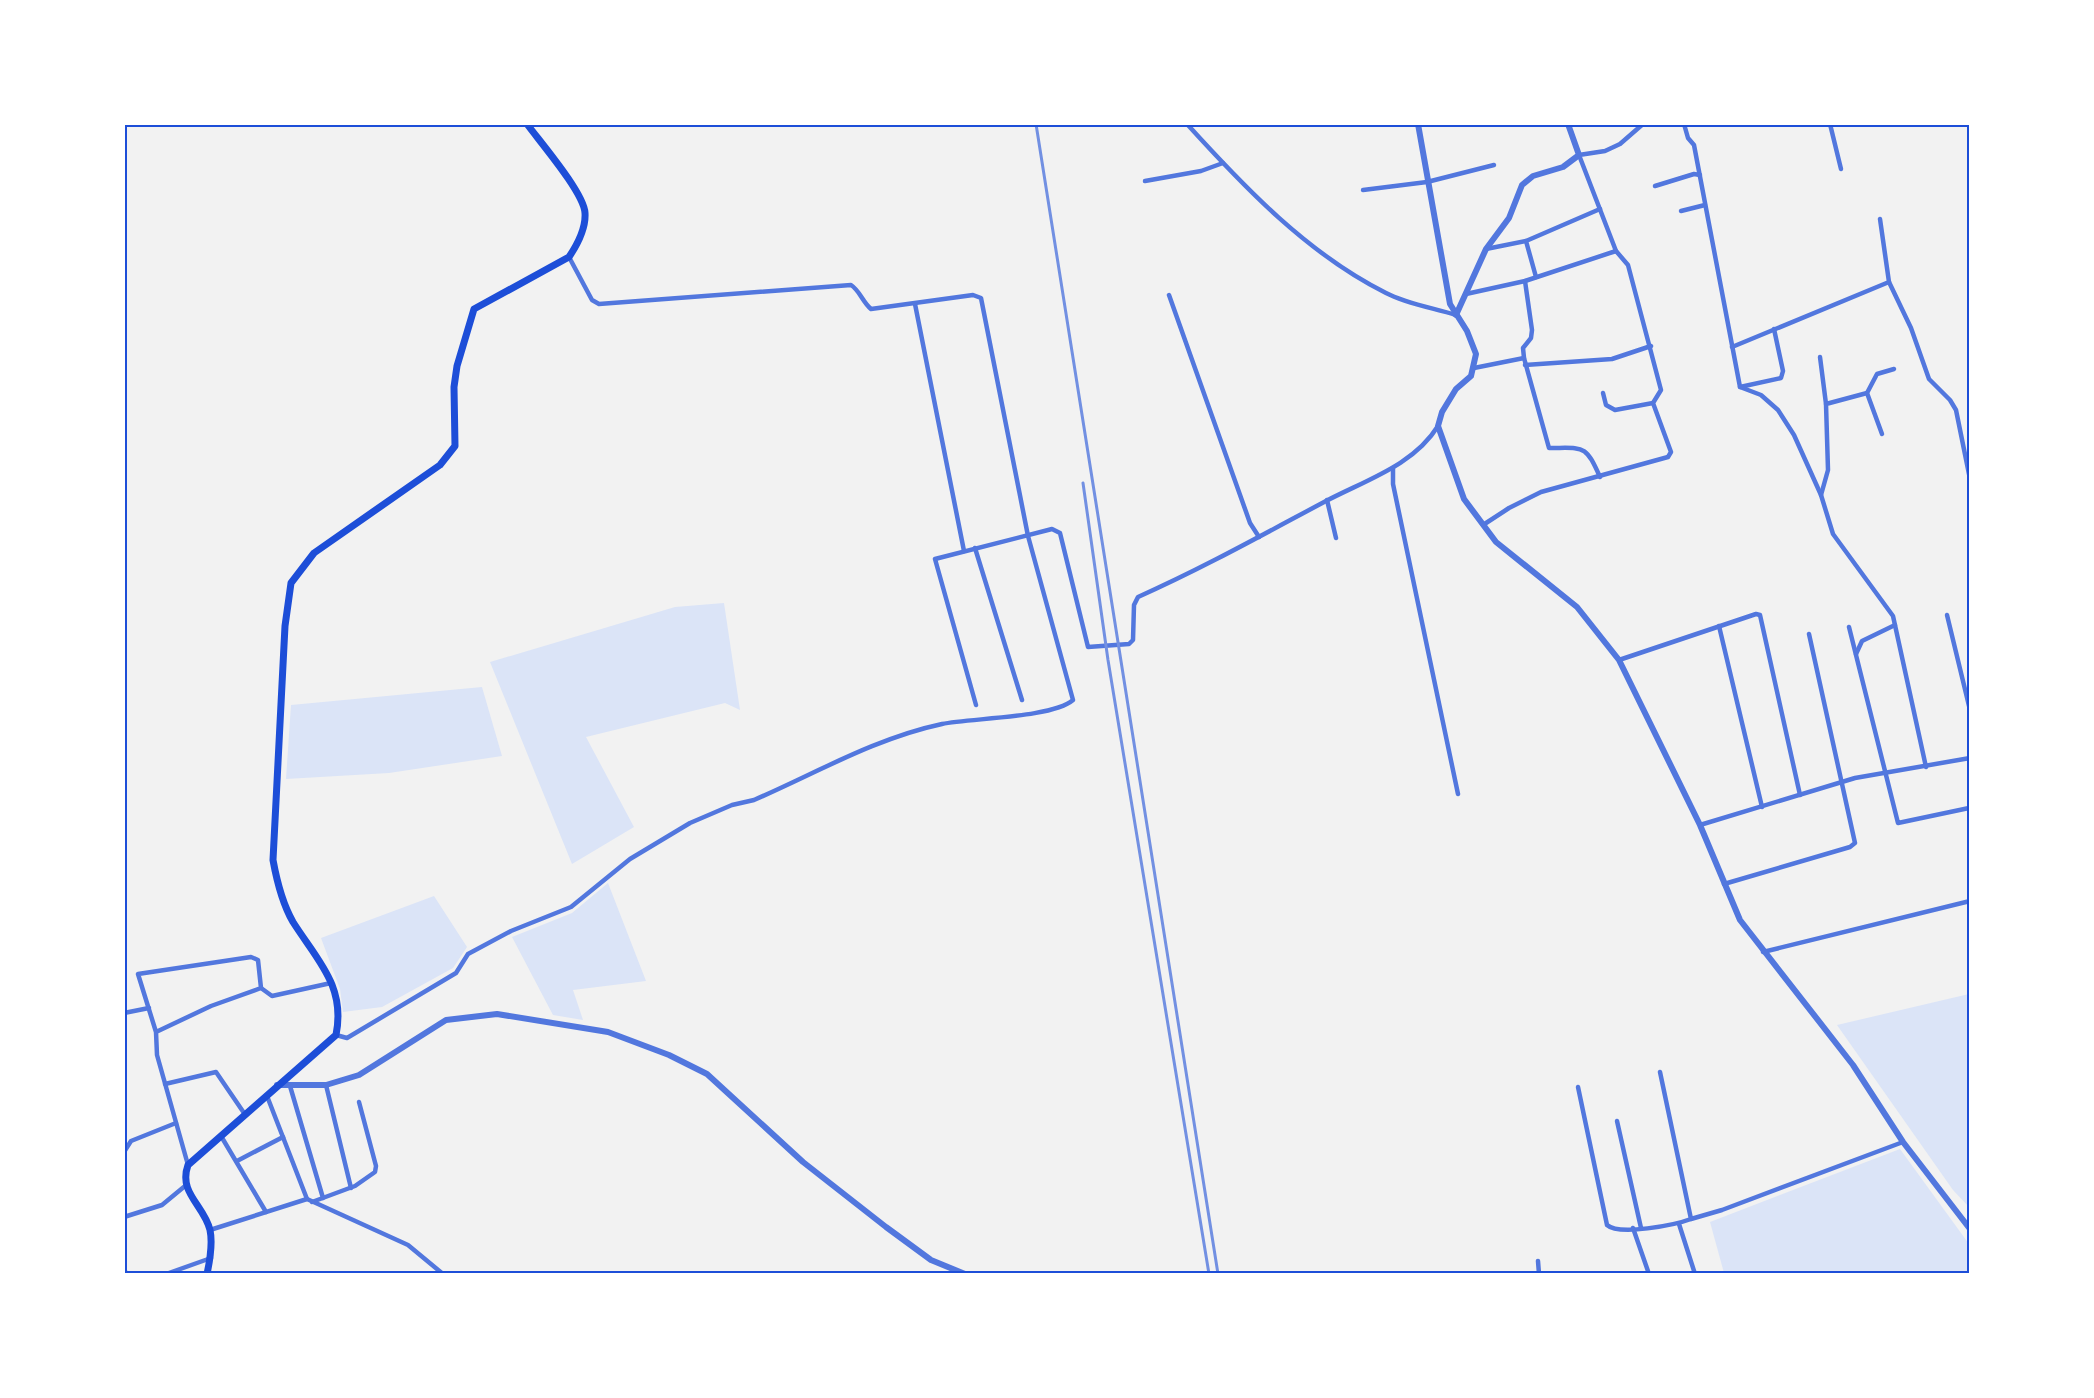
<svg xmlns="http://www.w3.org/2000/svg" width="2094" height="1398" viewBox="0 0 2094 1398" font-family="Raleway,sans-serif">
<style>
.green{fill:#dbe4f7}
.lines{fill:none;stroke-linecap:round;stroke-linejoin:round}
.minor{stroke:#5277de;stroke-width:4.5}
.tertiary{stroke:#5277de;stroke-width:6}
.secondary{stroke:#1d4ed8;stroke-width:7}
.rail{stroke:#7290e2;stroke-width:3}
.neatline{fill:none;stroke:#1d4ed8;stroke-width:2}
</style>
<rect width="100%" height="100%" fill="#f2f2f2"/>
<!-- green -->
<g class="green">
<polygon points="724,603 740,710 725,703 586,737 634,827 572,864 490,662 675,607"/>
<polygon points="482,687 502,756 389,773 286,779 291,705"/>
<polygon points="608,883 646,981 573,990 583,1020 553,1015 512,937 572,913"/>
<polygon points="434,896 467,947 453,968 382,1007 343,1012 340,989 321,938"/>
<polygon points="1969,994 1970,994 1969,1207 1953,1190 1837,1025"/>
<polygon points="1900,1149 1969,1244 1969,1273 1724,1273 1710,1222"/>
</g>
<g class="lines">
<!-- minor -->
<g class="minor">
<path d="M 1187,124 C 1245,188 1308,254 1386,293 C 1407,304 1434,308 1456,315"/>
<polyline points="1684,124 1688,138 1694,145 1740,387 1761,395 1778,410 1794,435 1821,495 1833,534 1893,616 1926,767"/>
<polyline points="1830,124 1841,169"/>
<polyline points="1145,181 1201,171 1223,163"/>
<polyline points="1655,186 1694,174 1700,175"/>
<polyline points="1363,190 1427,182 1494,165"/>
<polyline points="1681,211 1705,205"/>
<polyline points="1486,249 1526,241"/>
<polyline points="1536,277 1526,241 1600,209"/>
<path d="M 1525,281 L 1532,330 L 1531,338 L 1523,348 L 1524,358 L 1549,448 C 1585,448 1585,444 1600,477"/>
<polyline points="1889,282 1911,328 1929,379 1950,400 1956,410 1970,479"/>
<polyline points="1466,294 1525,281 1616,251"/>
<polyline points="1169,295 1250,523 1259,537"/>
<polyline points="915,304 964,551"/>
<polyline points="1732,347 1889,282 1880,219"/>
<polyline points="1820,357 1826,404"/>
<polyline points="1525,365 1612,359 1651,346"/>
<polyline points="1474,368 1524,358"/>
<polyline points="1740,387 1781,378 1783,371 1774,329"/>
<polyline points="1603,393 1606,405 1615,410 1653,403"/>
<polyline points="1882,434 1867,393 1877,374 1894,369"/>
<polyline points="1393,468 1393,484 1458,794"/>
<polyline points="1821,495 1828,470 1826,404 1867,393"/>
<polyline points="1327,500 1336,538"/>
<polyline points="1483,525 1509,508 1541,492 1668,457 1671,452 1653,403 1661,390 1628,265 1616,251 1579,155 1605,151 1620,144 1643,124"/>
<polyline points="975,548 1022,700"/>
<polyline points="1947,615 1970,710"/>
<polyline points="1719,626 1762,807"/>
<polyline points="1849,627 1898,823 1969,808"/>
<polyline points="1856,654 1862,641 1895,625"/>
<polyline points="1619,660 1756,614 1760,615 1800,795"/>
<path d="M 976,705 L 935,559 L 1052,529 L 1060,533 L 1088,647 L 1129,644 L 1133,640 L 1134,605 L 1138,597 C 1203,568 1264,534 1326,501 C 1366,480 1414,465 1438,426"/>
<polyline points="1700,825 1855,778 1970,758"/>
<polyline points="1724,884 1850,847 1855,843 1809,634"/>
<polyline points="1763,952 1970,901"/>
<polyline points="261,988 272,996 331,983"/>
<polyline points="124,1013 149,1008"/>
<polyline points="156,1032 211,1006 261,988 258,960 251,957 138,974 156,1032 157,1055 188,1165"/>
<path d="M 336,1035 L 347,1038 L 456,973 L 468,954 L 511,931 L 571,907 L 630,859 L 690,823 L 732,805 L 754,800 C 816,773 876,738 942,724 C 971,718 1052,718 1073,700 L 1028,536 L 981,298 L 973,295 L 871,309 C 862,301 860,291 851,285 L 599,304 L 592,300 L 569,257"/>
<polyline points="1660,1072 1691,1219 1722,1210 1903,1142"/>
<polyline points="165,1084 216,1072 244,1113"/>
<polyline points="326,1085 351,1188"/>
<polyline points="290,1086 323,1198"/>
<path d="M 1578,1087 L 1607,1225 C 1619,1236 1675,1225 1691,1219"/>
<polyline points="267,1096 307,1199"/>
<polyline points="1617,1121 1641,1228"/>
<polyline points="221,1136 266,1212"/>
<polyline points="124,1152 131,1141 176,1123"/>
<polyline points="237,1161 283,1137"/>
<polyline points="312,1202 355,1186 375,1172 376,1166 359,1102"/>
<polyline points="124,1217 162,1205 185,1186"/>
<polyline points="1679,1224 1695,1274"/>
<polyline points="1633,1228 1649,1274"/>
<polyline points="210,1230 307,1199 408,1245 443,1274"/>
<polyline points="1538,1261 1539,1274"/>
<polyline points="124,1268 126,1274"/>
<polyline points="166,1274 211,1258"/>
</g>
<!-- tertiary -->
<g class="tertiary">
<polyline points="1418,124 1450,304 1467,331 1476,354 1471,376 1456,389 1442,412 1438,426 1464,499 1496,542 1577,607 1619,660 1700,825 1740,920 1853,1065 1903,1142 1970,1229"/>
<polyline points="1456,315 1486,249 1509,218 1522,185 1533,176 1563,167 1579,155 1568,124"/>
<polyline points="277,1085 326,1085 359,1075 446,1020 497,1014 608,1032 669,1055 707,1074 803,1162 886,1227 931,1260 965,1274"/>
</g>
<!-- secondary -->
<path class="secondary" d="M 207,1274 C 210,1260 213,1244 210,1230 C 204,1205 178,1193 188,1165 L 336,1035 C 346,986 317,960 293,922 C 282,903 277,882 273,860 L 285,626 L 291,583 L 314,553 L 440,465 L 455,446 L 454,387 L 457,366 L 474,309 L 569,257 C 577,245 586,228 585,213 C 584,193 541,143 527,124"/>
<!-- rail -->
<g class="rail">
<polyline points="1036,124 1218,1274"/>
<polyline points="1083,483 1108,660 1209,1274"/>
</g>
</g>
<!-- border -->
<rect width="2094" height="1398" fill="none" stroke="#ffffff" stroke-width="252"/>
<rect x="126" y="126" width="1842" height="1146" class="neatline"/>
</svg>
